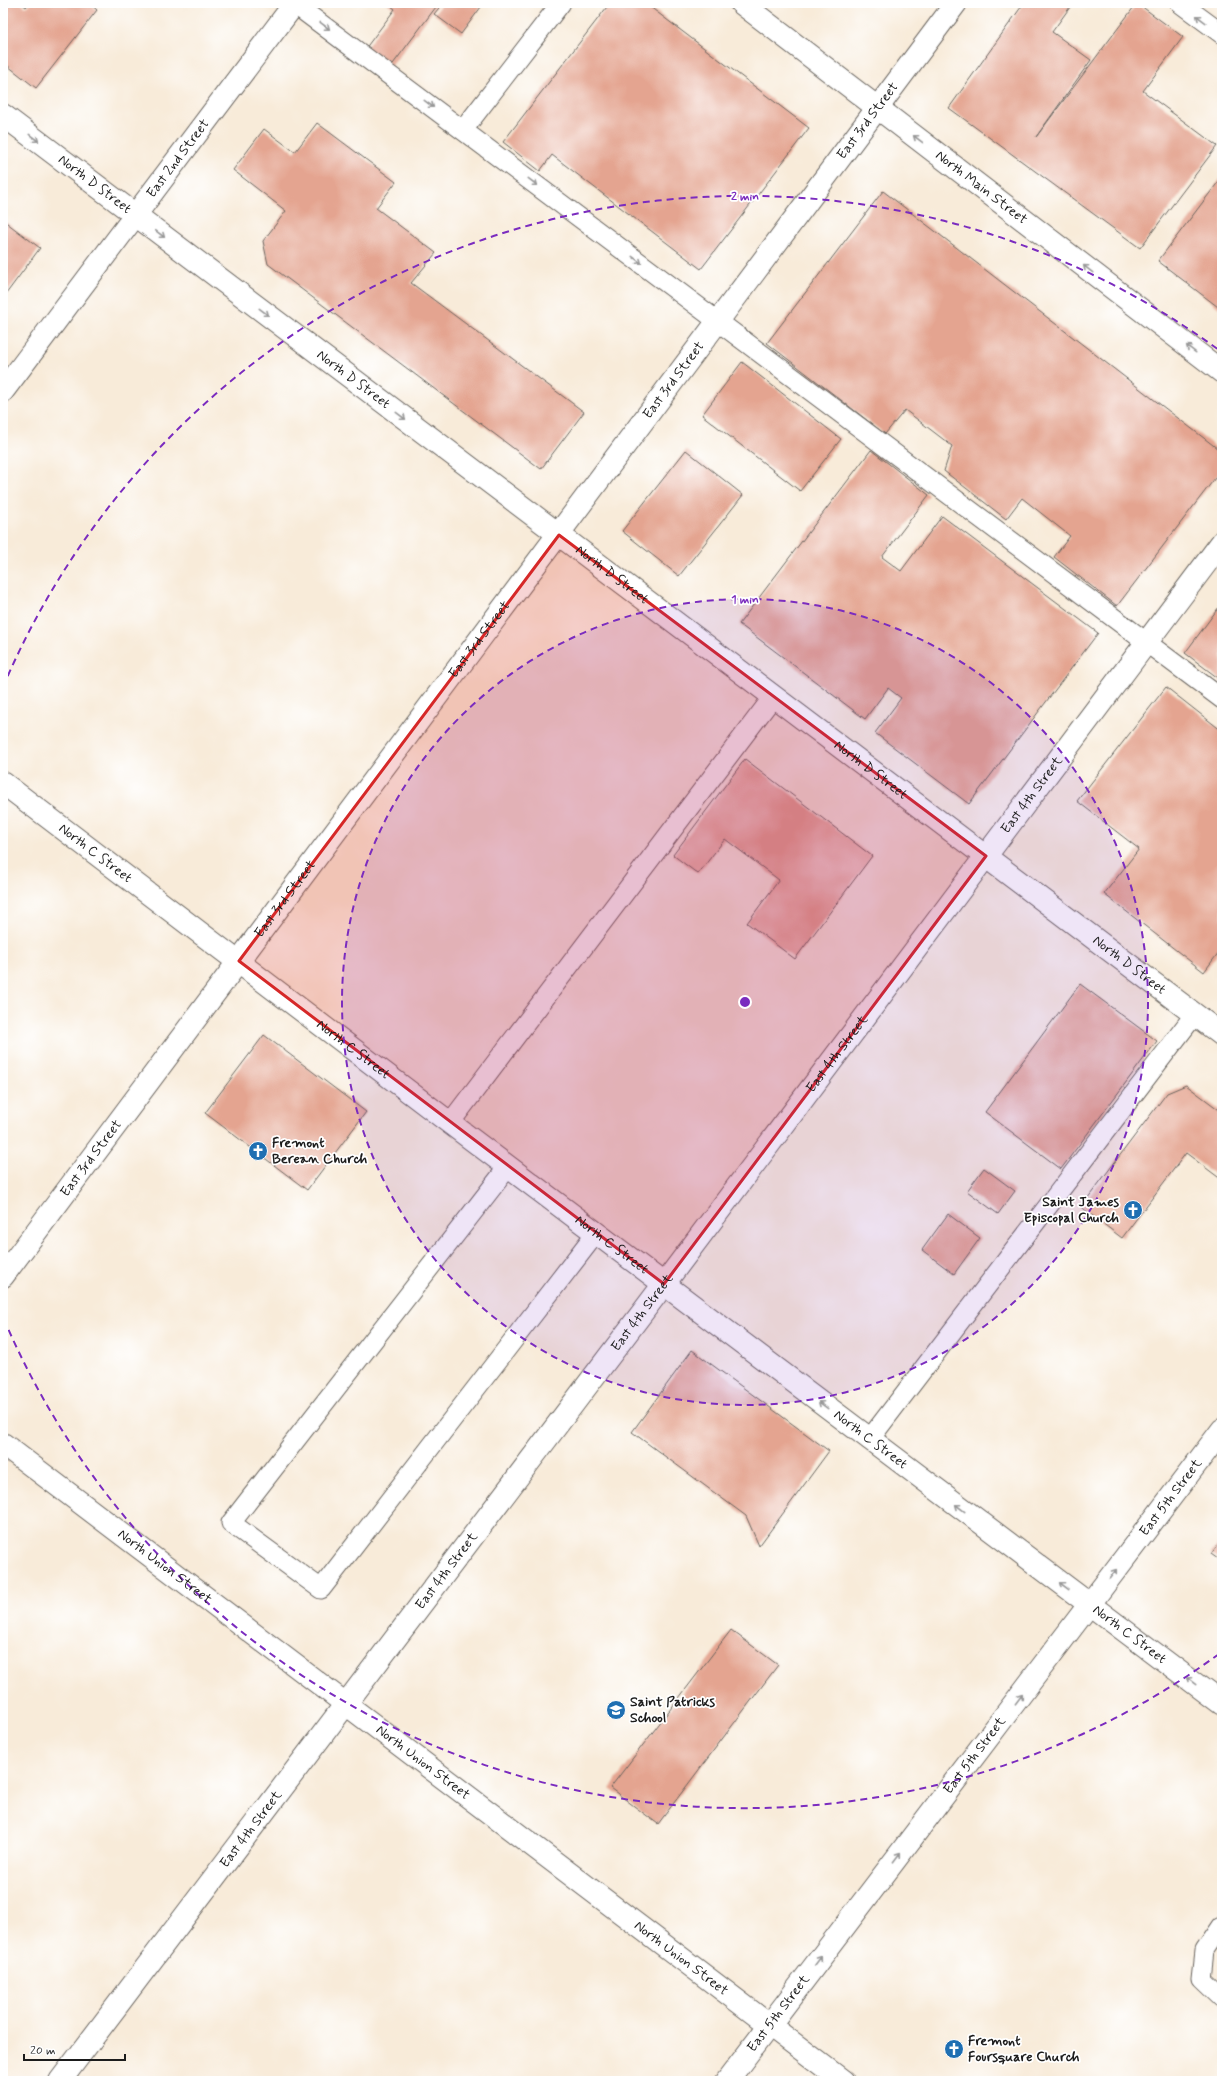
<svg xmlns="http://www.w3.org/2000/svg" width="1225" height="2084" viewBox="0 0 1225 2084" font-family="Mynerve,sans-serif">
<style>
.building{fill:#e4a490}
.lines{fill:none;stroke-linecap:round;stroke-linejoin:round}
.lane-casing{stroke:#69645e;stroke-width:21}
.street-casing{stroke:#69645e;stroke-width:24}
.secondary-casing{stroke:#69645e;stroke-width:24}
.lane{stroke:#fff;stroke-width:19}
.street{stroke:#fff;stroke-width:22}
.secondary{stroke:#fff;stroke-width:22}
.oneway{stroke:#999}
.marked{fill:#d62828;fill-opacity:0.2;stroke:#d62828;stroke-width:3;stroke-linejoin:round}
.ring{fill:none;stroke:#7b2cbf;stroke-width:2;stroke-dasharray:7 5}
.labels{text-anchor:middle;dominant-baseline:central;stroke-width:3.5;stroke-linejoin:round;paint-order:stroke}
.street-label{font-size:14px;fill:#1c1c1c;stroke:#fff}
.poi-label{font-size:14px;font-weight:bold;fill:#1c1c1c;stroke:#fff;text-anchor:start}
.centre{fill:#7b2cbf;stroke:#fff;stroke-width:2}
.ring-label{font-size:12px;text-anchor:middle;font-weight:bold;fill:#7b2cbf;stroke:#fff;stroke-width:3.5;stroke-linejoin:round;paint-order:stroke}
</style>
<rect width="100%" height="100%" fill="#fff"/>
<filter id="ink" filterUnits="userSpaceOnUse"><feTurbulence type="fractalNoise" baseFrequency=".025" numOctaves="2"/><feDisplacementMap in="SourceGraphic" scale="8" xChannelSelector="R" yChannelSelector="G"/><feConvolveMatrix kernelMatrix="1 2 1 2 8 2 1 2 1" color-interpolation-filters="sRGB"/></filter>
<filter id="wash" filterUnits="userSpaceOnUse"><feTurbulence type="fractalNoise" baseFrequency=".012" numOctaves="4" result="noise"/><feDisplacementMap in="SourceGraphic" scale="16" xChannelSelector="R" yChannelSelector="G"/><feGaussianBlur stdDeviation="0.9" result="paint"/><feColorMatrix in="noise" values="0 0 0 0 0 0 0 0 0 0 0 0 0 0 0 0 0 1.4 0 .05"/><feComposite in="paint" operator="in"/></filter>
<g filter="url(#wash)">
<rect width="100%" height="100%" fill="#f8ebd9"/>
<g id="blocks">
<!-- building -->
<g class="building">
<polygon points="3,3 21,3 26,7 30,3 89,3 97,10 36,88 3,62"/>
<polygon points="387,3 439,3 390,68 365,49 395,9"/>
<polygon points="443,3 484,3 461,34 434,14"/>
<polygon points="610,3 645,3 809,128 701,269 552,155 540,171 503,142"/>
<polygon points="1024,3 1073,3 1052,32 1091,60 1036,137 1137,3 1183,37 1143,91 1217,146 1140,248 949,108"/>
<polygon points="317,123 396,182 376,208 436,253 411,283 584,412 541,469 268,264 263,241 286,211 233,170 264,129 295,152"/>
<polygon points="1222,177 1222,310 1158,261"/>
<polygon points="883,191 1222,452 1222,469 1117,606 1054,557 1070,536 1022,498 1006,519 944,471 952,446 905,410 885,434 767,343"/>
<polygon points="3,220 40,248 3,298"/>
<polygon points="742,362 841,439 800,491 702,415"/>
<polygon points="686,450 743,495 679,576 622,531"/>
<polygon points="871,450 929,495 882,557 901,571 942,516 1098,633 969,804 875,733 901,698 888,688 865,719 739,624"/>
<polygon points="1222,603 1222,681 1185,653"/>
<polygon points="1166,687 1222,731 1222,948 1204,972 1104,894 1139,849 1077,801"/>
<polygon points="745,759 872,856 795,959 747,923 779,880 725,839 698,874 673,855"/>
<polygon points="1080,984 1157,1041 1061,1169 985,1112"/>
<polygon points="264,1035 366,1112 307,1190 205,1113"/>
<polygon points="1186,1085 1222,1112 1222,1180 1186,1153 1122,1238 1081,1207 1167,1093"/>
<polygon points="984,1168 1015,1191 998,1214 967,1191"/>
<polygon points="948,1214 980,1238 954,1274 922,1250"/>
<polygon points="692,1350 829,1451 759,1546 746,1516 632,1432"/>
<polygon points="1222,1539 1222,1562 1211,1554"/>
<polygon points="731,1630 778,1665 658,1824 610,1788"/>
</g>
</g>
</g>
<g filter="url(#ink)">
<use href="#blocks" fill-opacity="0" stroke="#69645e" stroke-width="1"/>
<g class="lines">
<!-- lane casing -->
<g class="lane-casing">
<g id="lane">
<polyline points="293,3 1222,699"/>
<polyline points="1180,3 1222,34"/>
<polyline points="463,130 561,3"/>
<polyline points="450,1123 773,697"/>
<polyline points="508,1167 231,1523 321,1589 596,1233"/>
<polyline points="869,1440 1195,1014"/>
<polyline points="1222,1926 1205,1951 1202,1978 1222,1997"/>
</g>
</g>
<!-- street casing -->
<g class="street-casing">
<g id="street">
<path id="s1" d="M 3,391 L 295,3"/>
<path id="s2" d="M 3,783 L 450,1123 L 1222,1704"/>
<path id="s3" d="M 3,1276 L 956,3"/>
<path id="s4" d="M 3,1444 L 843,2081"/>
<path id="s5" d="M 60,2081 L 664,1284 L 1222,542"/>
<path id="s6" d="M 727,2081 L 1222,1430"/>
</g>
</g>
<!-- secondary casing -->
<g class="secondary-casing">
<g id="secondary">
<path id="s7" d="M 741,3 L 1222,372"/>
<path id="s8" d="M 3,115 L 1222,1035"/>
</g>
</g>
<!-- lane -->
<use href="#lane" class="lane"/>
<!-- street -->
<use href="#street" class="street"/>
<!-- secondary -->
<use href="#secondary" class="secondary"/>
</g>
<!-- one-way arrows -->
<defs><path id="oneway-shaft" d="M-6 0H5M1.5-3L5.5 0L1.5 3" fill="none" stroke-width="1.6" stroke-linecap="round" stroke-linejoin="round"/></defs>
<g class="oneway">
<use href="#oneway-shaft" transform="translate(1201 19) rotate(-143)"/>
<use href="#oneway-shaft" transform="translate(325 26) rotate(37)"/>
<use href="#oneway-shaft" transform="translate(429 104) rotate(37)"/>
<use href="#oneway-shaft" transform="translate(34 138) rotate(37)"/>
<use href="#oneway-shaft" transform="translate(918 139) rotate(-143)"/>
<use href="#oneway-shaft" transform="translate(533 182) rotate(37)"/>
<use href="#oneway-shaft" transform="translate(160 234) rotate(37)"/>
<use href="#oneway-shaft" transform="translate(637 260) rotate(37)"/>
<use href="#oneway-shaft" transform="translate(1088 269) rotate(-142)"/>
<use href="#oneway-shaft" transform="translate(264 312) rotate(37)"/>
<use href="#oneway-shaft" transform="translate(1191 349) rotate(-142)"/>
<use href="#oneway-shaft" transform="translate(401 416) rotate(37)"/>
<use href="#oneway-shaft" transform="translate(823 1405) rotate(-143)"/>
<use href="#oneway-shaft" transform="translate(960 1508) rotate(-143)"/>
<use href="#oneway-shaft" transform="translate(1113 1574) rotate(-53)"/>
<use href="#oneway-shaft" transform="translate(1064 1586) rotate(-143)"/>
<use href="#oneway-shaft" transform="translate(1191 1681) rotate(-143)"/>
<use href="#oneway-shaft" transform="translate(1019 1699) rotate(-53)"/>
<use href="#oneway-shaft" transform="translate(897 1857) rotate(-53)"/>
<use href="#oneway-shaft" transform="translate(818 1961) rotate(-53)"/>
</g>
</g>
<!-- marked area -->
<path class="marked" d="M 559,535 L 986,856 L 664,1284 L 239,961 Z"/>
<!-- distance rings -->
<circle cx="745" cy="1002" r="403" fill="#7b2cbf" fill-opacity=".12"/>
<g class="ring">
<circle cx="745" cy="1002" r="403"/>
<path d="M1219 1654A806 806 0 0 1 3 1317M3 687A806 806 0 0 1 1219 350"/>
</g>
<!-- icons -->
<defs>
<g id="church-disc" transform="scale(1)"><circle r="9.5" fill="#1f6fb2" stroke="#fff"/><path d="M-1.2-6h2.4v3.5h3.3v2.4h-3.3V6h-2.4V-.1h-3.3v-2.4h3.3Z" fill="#fff"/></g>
<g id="school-disc" transform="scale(1)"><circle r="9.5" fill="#1f6fb2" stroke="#fff"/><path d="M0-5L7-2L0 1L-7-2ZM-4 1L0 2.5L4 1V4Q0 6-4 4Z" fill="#fff"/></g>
</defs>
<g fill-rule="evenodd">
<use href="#church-disc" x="258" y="1151"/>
<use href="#church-disc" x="1133" y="1210"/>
<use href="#school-disc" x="616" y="1710"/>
<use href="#church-disc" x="954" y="2049"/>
</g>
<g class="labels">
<!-- street labels -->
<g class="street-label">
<text stroke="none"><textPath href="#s3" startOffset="1443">East 3rd Street</textPath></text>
<text stroke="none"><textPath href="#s1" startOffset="291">East 2nd Street</textPath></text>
<text stroke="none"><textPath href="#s8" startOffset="115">North D Street</textPath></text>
<text stroke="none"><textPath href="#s7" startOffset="303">North Main Street</textPath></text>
<text stroke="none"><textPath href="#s8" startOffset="439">North D Street</textPath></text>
<text stroke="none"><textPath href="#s3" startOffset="1119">East 3rd Street</textPath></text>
<text stroke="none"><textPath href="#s8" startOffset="763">North D Street</textPath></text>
<text stroke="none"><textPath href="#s3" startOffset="795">East 3rd Street</textPath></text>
<text stroke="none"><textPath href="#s8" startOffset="1087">North D Street</textPath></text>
<text stroke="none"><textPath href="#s5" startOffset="1612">East 4th Street</textPath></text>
<text stroke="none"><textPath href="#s2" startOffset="116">North C Street</textPath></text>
<text stroke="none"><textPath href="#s3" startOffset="471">East 3rd Street</textPath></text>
<text stroke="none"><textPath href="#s8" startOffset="1411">North D Street</textPath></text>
<text stroke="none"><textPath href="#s2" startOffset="440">North C Street</textPath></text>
<text stroke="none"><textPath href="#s5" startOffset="1288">East 4th Street</textPath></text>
<text stroke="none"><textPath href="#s3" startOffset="147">East 3rd Street</textPath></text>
<text stroke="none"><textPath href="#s2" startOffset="764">North C Street</textPath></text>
<text stroke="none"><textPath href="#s5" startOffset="964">East 4th Street</textPath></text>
<text stroke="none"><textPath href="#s2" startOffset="1088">North C Street</textPath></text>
<text stroke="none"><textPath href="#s6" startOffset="733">East 5th Street</textPath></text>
<text stroke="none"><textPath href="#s4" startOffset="203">North Union Street</textPath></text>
<text stroke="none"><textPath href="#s5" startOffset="640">East 4th Street</textPath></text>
<text stroke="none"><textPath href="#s2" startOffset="1412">North C Street</textPath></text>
<text stroke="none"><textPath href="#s6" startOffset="409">East 5th Street</textPath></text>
<text stroke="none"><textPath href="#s4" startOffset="527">North Union Street</textPath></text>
<text stroke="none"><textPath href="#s5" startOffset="316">East 4th Street</textPath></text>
<text stroke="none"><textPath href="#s4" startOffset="851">North Union Street</textPath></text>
<text stroke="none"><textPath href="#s6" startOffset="85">East 5th Street</textPath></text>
</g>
<!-- poi labels -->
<g class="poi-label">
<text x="272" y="1143">Fremont<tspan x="272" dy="16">Berean Church</tspan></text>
<text x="1119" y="1202" text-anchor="end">Saint James<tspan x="1119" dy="16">Episcopal Church</tspan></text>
<text x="630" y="1702">Saint Patricks<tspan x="630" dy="16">School</tspan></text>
<text x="968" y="2041">Fremont<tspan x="968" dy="16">Foursquare Church</tspan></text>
</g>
</g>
<circle cx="745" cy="1002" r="6" class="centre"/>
<g class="ring-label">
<text x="745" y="200">2 min</text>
<text x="745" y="603">1 min</text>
</g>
<!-- margin -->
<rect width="1225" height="2084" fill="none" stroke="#fff" stroke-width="16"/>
<!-- scale -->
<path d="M24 2054v6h101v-6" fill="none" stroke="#1c1c1c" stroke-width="2"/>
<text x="30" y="2054" font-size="12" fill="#1c1c1c" stroke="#ffffff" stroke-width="3" paint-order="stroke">20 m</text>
</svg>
